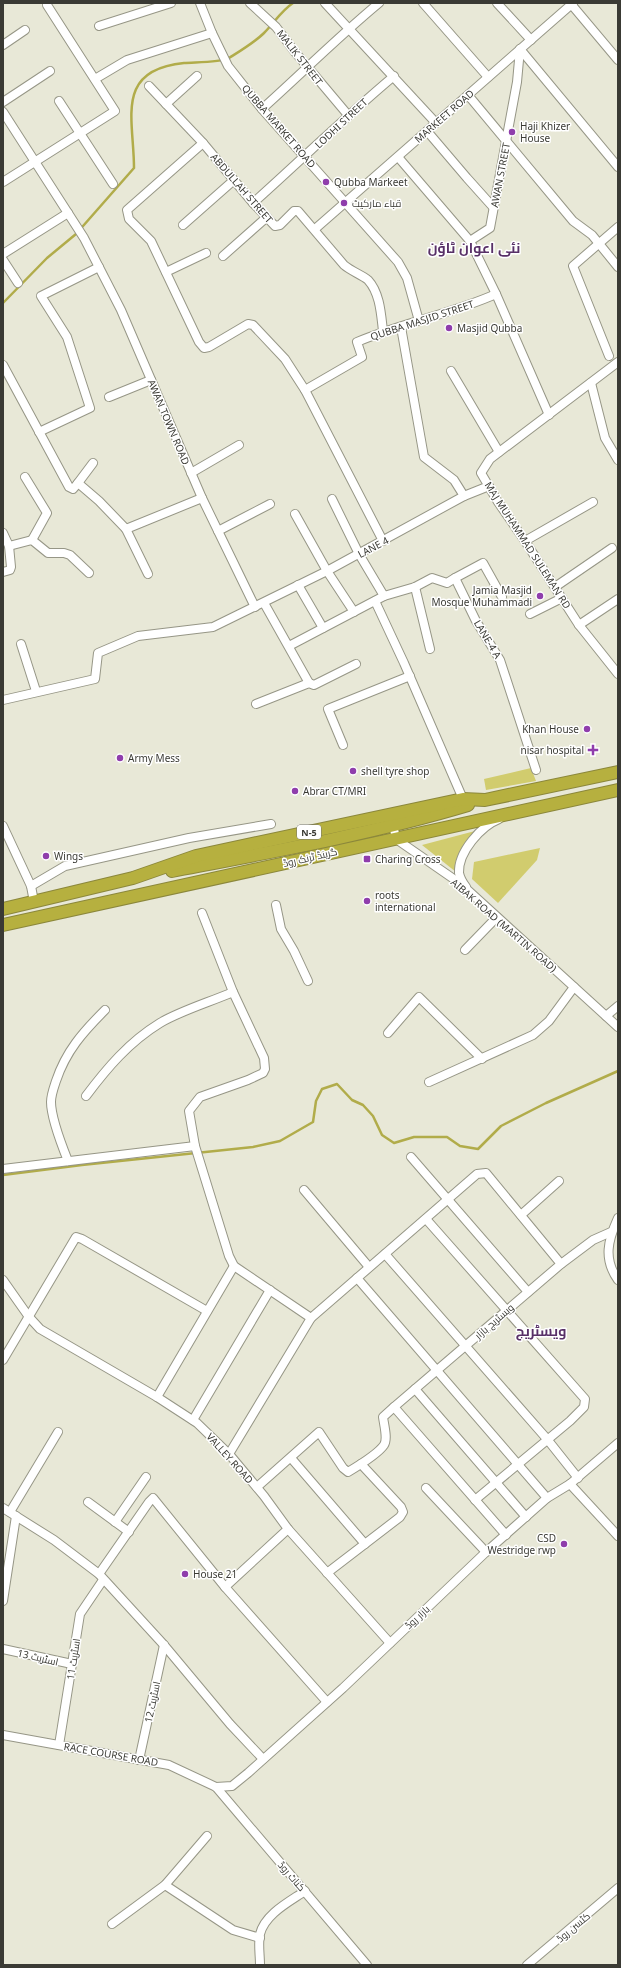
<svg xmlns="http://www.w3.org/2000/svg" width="621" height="1968" viewBox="0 0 621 1968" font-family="'Noto Sans',Cairo,sans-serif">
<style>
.green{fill:#d1cc6e}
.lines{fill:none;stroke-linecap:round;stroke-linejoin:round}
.stream{stroke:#b1ac4a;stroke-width:2.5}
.minor-casing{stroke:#969686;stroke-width:10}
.highway-casing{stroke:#8b873b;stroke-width:14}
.minor{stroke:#fff;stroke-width:8}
.highway{stroke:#b6b03f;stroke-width:12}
.poi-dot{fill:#8f3dac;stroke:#fff;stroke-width:1.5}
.labels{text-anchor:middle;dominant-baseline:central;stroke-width:3;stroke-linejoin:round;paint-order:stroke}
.shield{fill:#fff;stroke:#757571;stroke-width:1}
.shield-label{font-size:9px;font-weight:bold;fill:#3a3a34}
.street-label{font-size:10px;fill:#3a3a34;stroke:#fff}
.poi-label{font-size:10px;fill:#3a3a34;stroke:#fff;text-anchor:start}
.district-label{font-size:14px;font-weight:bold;fill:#583067;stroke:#fff}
</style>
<rect width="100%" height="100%" fill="#e8e8d7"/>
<!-- green -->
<g class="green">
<polygon points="531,768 536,781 486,790 484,779"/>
<polygon points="475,831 456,872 422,845"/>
<polygon points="540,848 537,860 498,903 472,879 474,862"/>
</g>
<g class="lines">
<!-- stream -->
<g class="stream">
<path d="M 3,303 L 47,258 L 76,234 L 134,168 C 134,119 114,70 184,63 C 195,62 219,63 229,58 C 240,51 255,42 264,33 C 274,23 281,11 293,3"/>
<polyline points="3,1175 82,1165 253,1147 280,1141 313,1122 316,1101 322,1089 337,1084 352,1100 363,1105 373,1116 382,1135 394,1143 414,1137 447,1137 460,1146 478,1149 501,1126 546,1103 618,1071"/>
</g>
<!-- minor casing -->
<g class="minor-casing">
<g id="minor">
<polyline points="200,3 212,33 228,66 262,109 398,262 407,278 419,321"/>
<polyline points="250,3 276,27 295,52 348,115"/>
<polyline points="325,3 436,123"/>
<polyline points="423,3 488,77"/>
<polyline points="497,3 531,40"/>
<polyline points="571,4 618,60"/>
<polyline points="99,26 171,3"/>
<polyline points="3,45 25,30"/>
<polyline points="520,49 618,167"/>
<polyline points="95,79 127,60 212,33"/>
<path d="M 149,86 L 203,143 L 253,203 L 275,226 L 280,225 L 294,211 L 298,211 L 344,265 C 351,271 362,275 368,280 C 380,293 381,314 383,331"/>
<polyline points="468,95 573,221 592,235 618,267"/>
<polyline points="59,101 113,184"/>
<polyline points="3,102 50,71"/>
<polyline points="166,104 197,76"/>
<path d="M 262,109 C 301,74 338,37 379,3"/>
<polyline points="3,112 84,238 121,310 202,498 255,607"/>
<polyline points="427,131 467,178 493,207"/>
<polyline points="203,143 127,210 129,219 151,241 199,342 204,348 209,347 248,324 253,325 285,359 305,390 383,541"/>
<polyline points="398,157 470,241 496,294 549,415"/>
<polyline points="3,182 115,111 47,5"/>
<path d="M 253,203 C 300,161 345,117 394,76"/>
<polyline points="183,225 234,180"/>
<polyline points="315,229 573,3"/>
<polyline points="470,241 490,228 517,82 520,49"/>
<polyline points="3,254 68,213"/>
<polyline points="223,256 267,217"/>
<polyline points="3,260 18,283"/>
<polyline points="166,272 206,253"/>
<polyline points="401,327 424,457 454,480 464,496"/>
<polyline points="609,356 573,266 618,227"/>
<polyline points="618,362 490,459 481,473 498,502 525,541 579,625 618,674"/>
<polyline points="3,365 69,487 73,489 78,483 99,501 126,529 202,498"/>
<polyline points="451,371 499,452"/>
<polyline points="591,383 605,438 618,460"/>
<path d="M 305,390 L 362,357 L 357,342 C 402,323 451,314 496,294"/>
<polyline points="109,397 151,380"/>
<polyline points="39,432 90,408 67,337 41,296 99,267"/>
<polyline points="191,473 239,445"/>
<polyline points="25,477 47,513 32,540"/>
<polyline points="78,483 93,463"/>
<polyline points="332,499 359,554 384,596"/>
<polyline points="295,514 327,571 354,612"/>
<polyline points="126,529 148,574"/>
<polyline points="218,531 270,504"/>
<polyline points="3,533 9,546 11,567 10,570 3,572"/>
<polyline points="525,541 593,502"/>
<polyline points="9,546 32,540 48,553 64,553 70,555 89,573"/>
<polyline points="298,585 323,628"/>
<polyline points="415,587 430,649"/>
<polyline points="555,587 612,548"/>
<polyline points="502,597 483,563 455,578 476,621 500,660 536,770"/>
<polyline points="375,601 404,663 463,799"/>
<polyline points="264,603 309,683"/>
<polyline points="530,614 562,598"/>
<polyline points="579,625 618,599"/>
<polyline points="21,644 36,691"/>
<polyline points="289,646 384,596 415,587 432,578 447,583 455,578"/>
<polyline points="3,700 95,679 98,653 138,636 213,627 327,571 464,496 489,486"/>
<polyline points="256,704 309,683 314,685 356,664"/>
<polyline points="343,745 328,709 410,676"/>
<polyline points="393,824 396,839 461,884 618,1027"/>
<polyline points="3,826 31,886 34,902"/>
<polyline points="31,886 65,866 189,838 271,824"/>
<path d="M 466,887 C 463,883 460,878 459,873 C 458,852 481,826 499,819"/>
<polyline points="276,905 281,929 294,951 308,981"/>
<polyline points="202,913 233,992 264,1058 265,1069 263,1073 248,1080 200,1097 189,1111 195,1146 229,1256 234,1266 311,1318"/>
<polyline points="465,950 497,917"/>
<polyline points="606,1016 618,1006"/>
<polyline points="388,1033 419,997 482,1059"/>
<polyline points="429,1082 533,1035 549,1021 574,987"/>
<path d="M 86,1096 C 107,1068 129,1042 160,1023 C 180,1011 210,1002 233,992"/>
<polyline points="411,1157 528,1292"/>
<path d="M 68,1161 C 62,1146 51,1118 51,1102 C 51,1095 54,1087 56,1081 C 66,1051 83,1032 105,1010"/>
<polyline points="3,1169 195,1146"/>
<polyline points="304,1190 369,1267"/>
<polyline points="521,1215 559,1181"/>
<path d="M 618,1218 C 608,1240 603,1259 618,1280"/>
<polyline points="426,1219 585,1399 584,1407 570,1421 475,1500"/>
<polyline points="385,1254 547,1439 578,1478"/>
<polyline points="357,1278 547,1498"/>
<polyline points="3,1280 29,1317 40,1329 157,1397 197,1423 229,1454 264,1496 288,1529 390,1643"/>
<polyline points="3,1360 76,1237 82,1239 207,1311"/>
<polyline points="415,1389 526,1517"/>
<polyline points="157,1397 234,1266"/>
<polyline points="394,1407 506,1535"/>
<polyline points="193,1420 270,1290"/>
<polyline points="229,1454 311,1318 477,1174 486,1173 561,1264"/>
<polyline points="291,1458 365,1544"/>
<polyline points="570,1484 618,1536"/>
<path d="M 257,1487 L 319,1432 L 343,1468 L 348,1472 C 358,1466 378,1454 384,1445 C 388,1439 384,1425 383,1417 L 394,1407 L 561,1264 L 593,1240 L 611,1232"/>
<polyline points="426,1488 486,1552"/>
<polyline points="88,1502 129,1532"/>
<polyline points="3,1508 54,1540 99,1574 164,1645 230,1724 263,1759"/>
<polyline points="10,1512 58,1432"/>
<polyline points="115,1522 146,1477"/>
<polyline points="327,1573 400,1517 403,1512 401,1507 361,1464"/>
<polyline points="99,1574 149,1502 153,1498 225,1587 327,1702"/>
<polyline points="225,1587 288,1529"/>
<polyline points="3,1601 16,1516"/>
<polyline points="3,1649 72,1664"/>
<polyline points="3,1735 169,1765 216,1787 367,1965"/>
<polyline points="59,1745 80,1614 103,1580"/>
<polyline points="139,1760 164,1645"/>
<polyline points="216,1787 232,1786 248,1773 343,1688 486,1552 547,1498 570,1484 618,1443"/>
<polyline points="165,1885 233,1930 260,1938"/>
<polyline points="112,1924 165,1885 207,1836"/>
<path d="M 260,1965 C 260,1955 258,1943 260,1934 C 265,1914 289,1902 305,1891"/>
<polyline points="527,1965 618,1888"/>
</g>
</g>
<!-- highway casing -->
<g class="highway-casing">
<g id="highway">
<path d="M 172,871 C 271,852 371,834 468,805"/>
<polyline points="3,909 133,878 196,856 463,799 485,800 618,772"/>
<polyline points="3,925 618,790"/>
</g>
</g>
<!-- minor -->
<use href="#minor" class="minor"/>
<!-- highway -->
<use href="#highway" class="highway"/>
</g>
<!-- markers -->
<g class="poi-dot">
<circle cx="512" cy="132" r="4"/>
<circle cx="326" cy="182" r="4"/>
<circle cx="344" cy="203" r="4"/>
<circle cx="449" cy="328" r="4"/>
<circle cx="540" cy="596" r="4"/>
<circle cx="587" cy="729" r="4"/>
<path d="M591 744h4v4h4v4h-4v4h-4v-4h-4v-4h4z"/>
<circle cx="120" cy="758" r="4"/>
<circle cx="353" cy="771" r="4"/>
<circle cx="295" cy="791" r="4"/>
<circle cx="46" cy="856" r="4"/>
<rect x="363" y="855" width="8" height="8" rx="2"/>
<circle cx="367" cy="901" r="4"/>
<circle cx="564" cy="1544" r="4"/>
<circle cx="185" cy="1574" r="4"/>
</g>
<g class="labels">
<!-- shield labels -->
<rect class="shield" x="297" y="825" width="24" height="14" rx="3"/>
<g class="shield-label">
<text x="309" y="832">N-5</text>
</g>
<!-- street labels -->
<g class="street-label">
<text transform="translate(300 57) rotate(52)">MALIK STREET</text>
<text transform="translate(444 116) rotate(-41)">MARKEET ROAD</text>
<text transform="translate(341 123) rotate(-43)">LODHI STREET</text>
<text transform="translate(279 126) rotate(49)">QUBBA MARKET ROAD</text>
<text transform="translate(500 175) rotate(-79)">AWAN STREET</text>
<text transform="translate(242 188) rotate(49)">ABDULLAH STREET</text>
<text transform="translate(422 320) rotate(-18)">QUBBA MASJID STREET</text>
<text transform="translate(169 422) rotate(67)">AWAN TOWN ROAD</text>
<text transform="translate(528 545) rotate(57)">MAJ MUHAMMAD SULEMAN RD</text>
<text transform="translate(373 547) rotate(-28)">LANE 4</text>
<text transform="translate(488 639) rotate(59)">LANE-4 A</text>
<text transform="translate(310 857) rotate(-13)">گرینڈ ٹرنک روڈ</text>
<text transform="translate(504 925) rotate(41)">AIBAK ROAD (MARTIN ROAD)</text>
<text transform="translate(494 1321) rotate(-41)">ویسٹریج بازار</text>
<text transform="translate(230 1458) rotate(48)">VALLEY ROAD</text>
<text transform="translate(417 1617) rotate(-43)">بازار روڈ</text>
<text transform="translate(38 1657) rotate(13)">اسٹریٹ 13</text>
<text transform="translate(73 1659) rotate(-81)">اسٹریٹ 11</text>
<text transform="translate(152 1702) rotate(-78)">اسٹریٹ 12</text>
<text transform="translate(111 1754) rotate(10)">RACE COURSE ROAD</text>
<text transform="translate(292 1876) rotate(49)">کناٹ روڈ</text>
<text transform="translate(573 1927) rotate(-40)">کٹسن روڈ</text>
</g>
<!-- poi labels -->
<g class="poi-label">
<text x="520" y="126">Haji Khizer<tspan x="520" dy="12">House</tspan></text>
<text x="334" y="182">Qubba Markeet</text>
<text x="352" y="203">قباء مارکیٹ</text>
<text x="457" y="328">Masjid Qubba</text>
<text x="532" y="590" text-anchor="end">Jamia Masjid<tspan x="532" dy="12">Mosque Muhammadi</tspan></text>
<text x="579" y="729" text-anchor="end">Khan House</text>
<text x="584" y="750" text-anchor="end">nisar hospital</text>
<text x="128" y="758">Army Mess</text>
<text x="361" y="771">shell tyre shop</text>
<text x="303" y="791">Abrar CT/MRI</text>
<text x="54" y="856">Wings</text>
<text x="375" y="859">Charing Cross</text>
<text x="375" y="895">roots<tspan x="375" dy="12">international</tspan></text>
<text x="556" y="1538" text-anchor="end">CSD<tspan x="556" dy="12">Westridge rwp</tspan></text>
<text x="193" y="1574">House 21</text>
</g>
<!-- district labels -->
<g class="district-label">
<text x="474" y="247">نئی اعوان ٹاؤن</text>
<text x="541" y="1330">ویسٹریج</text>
</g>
</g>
<!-- border -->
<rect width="621" height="1968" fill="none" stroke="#3a3a34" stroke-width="8"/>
</svg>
